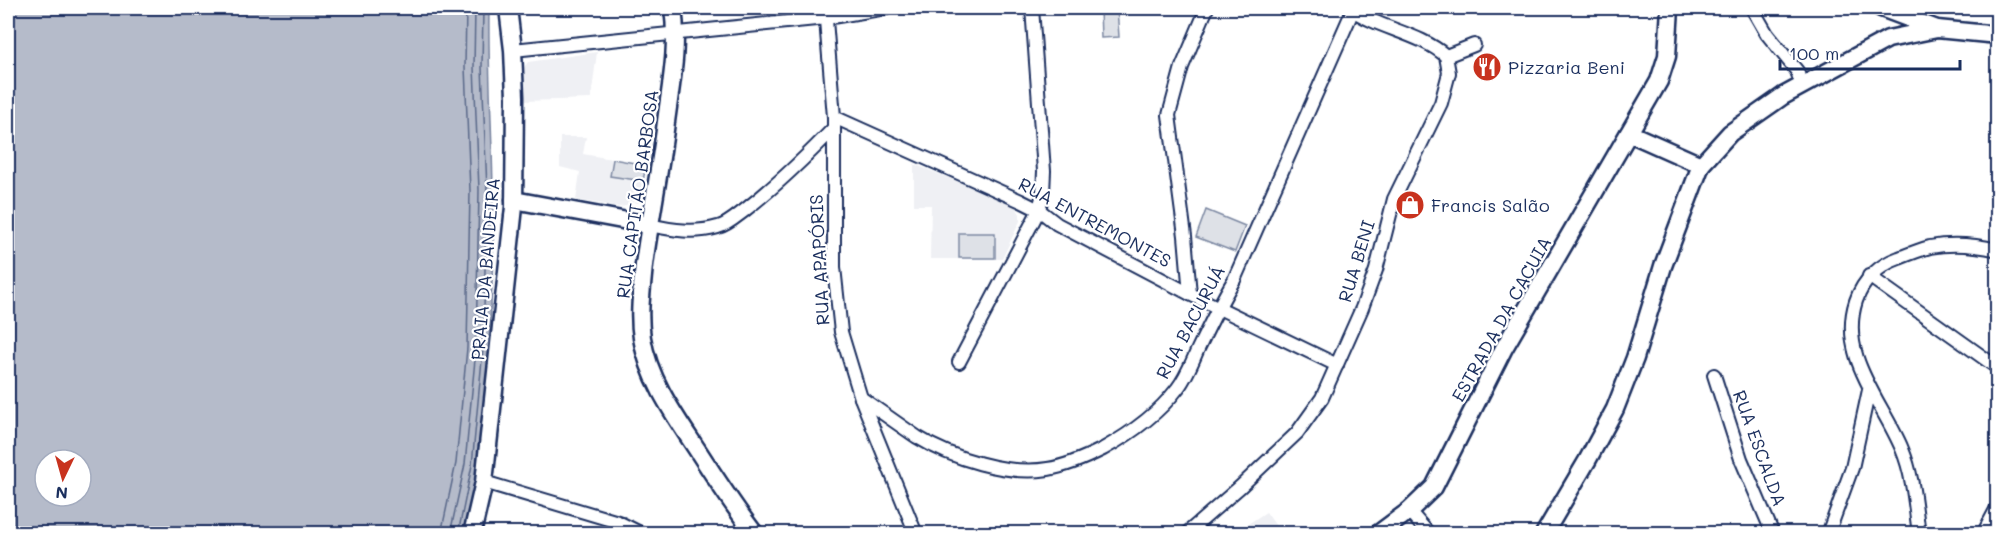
<svg xmlns="http://www.w3.org/2000/svg" width="2005" height="541" viewBox="0 0 2005 541" font-family="Mali,sans-serif">
<style>
.built{fill:#eff0f4}
.green{fill:#dee1e7;stroke:#7c88a2;stroke-width:1.5}
.water{fill:#b5bbca;stroke:#77839f;stroke-width:1.5;fill-rule:evenodd}
.lines{fill:none;stroke-linecap:round;stroke-linejoin:round}
.shore{stroke:#596789;stroke-width:1.5}
.street-casing{stroke:#1b2f5e;stroke-width:16}
.secondary-casing{stroke:#1b2f5e;stroke-width:21}
.street{stroke:#fff;stroke-width:12}
.secondary{stroke:#fff;stroke-width:16}
.labels{text-anchor:middle;dominant-baseline:central;stroke-width:4.5;stroke-linejoin:round;paint-order:stroke}
.poi-label{font-size:18px;fill:#1b2f5e;stroke:#fff;text-anchor:start}
.street-label{font-size:18px;fill:#1b2f5e;stroke:#fff}
</style>
<rect width="100%" height="100%" fill="#fff"/>
<filter id="ink" filterUnits="userSpaceOnUse"><feTurbulence type="fractalNoise" baseFrequency=".0167" numOctaves="2"/><feDisplacementMap in="SourceGraphic" scale="12" xChannelSelector="R" yChannelSelector="G"/><feConvolveMatrix kernelMatrix="1 2 1 2 8 2 1 2 1" color-interpolation-filters="sRGB"/></filter>
<g filter="url(#ink)">
<!-- built -->
<g class="built">
<polygon points="597,52 591,99 523,101 523,69 528,62"/>
<polygon points="560,137 586,137 583,154 646,165 639,203 633,202 626,206 619,207 576,200 580,172 560,167"/>
<polygon points="914,164 1010,203 1016,207 1020,214 1020,221 1002,259 930,259 931,205 914,205"/>
<polygon points="1266,512 1281,533 1255,533 1248,524"/>
</g>
<!-- green -->
<g class="green">
<polygon points="1100,8 1117,8 1119,37 1101,38"/>
<polygon points="613,159 646,165 643,181 610,176"/>
<polygon points="1206,210 1245,226 1235,252 1196,237"/>
<rect x="959" y="233" width="36" height="25"/>
</g>
<!-- water -->
<path class="water" d="M 8,8 L 489,8 C 488,68 492,129 493,190 C 494,261 491,333 484,403 C 480,447 476,491 463,533 L 8,533 ZM 45,460 L 81,460 L 81,496 L 45,496 Z"/>
<g class="lines">
<!-- shore -->
<g class="shore">
<polyline points="441,534 456,463 467,348 470,191 465,67 466,8"/>
<polyline points="450,534 465,464 476,349 479,190 474,67 475,8"/>
<polyline points="458,534 472,465 483,349 487,190 482,67 483,8"/>
</g>
<!-- street casing -->
<g class="street-casing">
<g id="street">
<polyline points="825,8 834,117 834,267 841,332 861,398 916,534"/>
<polyline points="1752,8 1767,34 1797,71 1802,86"/>
<polyline points="513,50 826,18 886,8"/>
<polyline points="1446,56 1474,45"/>
<polyline points="834,117 1021,201 1039,210 1057,224 1190,294 1337,365"/>
<path d="M 649,225 C 673,230 694,234 718,227 C 727,225 737,216 745,210 C 777,185 806,157 834,128"/>
<polyline points="1869,276 1998,368"/>
<polyline points="1190,294 1185,236 1169,115 1182,67 1207,8"/>
<polyline points="959,362 1039,210 1043,193 1044,171 1032,8"/>
<polyline points="1714,375 1741,459 1773,534"/>
<path d="M 861,398 C 880,411 898,424 917,437 C 951,458 1008,476 1048,469 C 1067,466 1085,458 1103,449 C 1130,434 1158,414 1177,389 C 1186,378 1192,362 1198,349 C 1209,326 1220,303 1234,280 L 1353,10"/>
<polyline points="484,482 618,522 642,534"/>
<polyline points="1409,511 1429,534"/>
<path d="M 1186,534 L 1240,487 L 1297,433 L 1322,398 L 1362,308 L 1376,270 L 1394,199 L 1441,103 L 1449,73 L 1446,56 C 1418,32 1378,29 1350,8"/>
<polyline points="1828,534 1852,468 1869,390"/>
<path d="M 1919,534 C 1915,505 1913,475 1902,449 C 1882,401 1838,356 1856,301 C 1863,280 1879,265 1899,258 C 1909,254 1919,250 1930,247 C 1951,243 1976,245 1998,250"/>
<polyline points="1983,534 1998,506"/>
</g>
</g>
<!-- secondary casing -->
<g class="secondary-casing">
<g id="secondary">
<path d="M 673,8 C 679,51 670,87 665,130 C 659,175 650,220 644,265 C 642,288 638,314 642,338 C 649,380 675,416 698,451 C 716,479 734,507 755,534"/>
<polyline points="1881,8 1937,29 1998,35"/>
<polyline points="1629,133 1701,165"/>
<polyline points="514,200 649,225"/>
<polyline points="472,534 484,482 514,207 515,97 513,50 508,8"/>
<polyline points="1378,534 1409,511 1434,487 1504,348 1659,81 1667,56 1670,8"/>
<polyline points="1544,534 1587,461 1615,409 1635,358 1663,266 1701,165 1730,133 1783,96 1888,39 1937,29"/>
</g>
</g>
<!-- street -->
<use href="#street" class="street"/>
<!-- secondary -->
<use href="#secondary" class="secondary"/>
</g>
</g>
<!-- icons -->
<defs>
<g id="restaurant-disc" transform="scale(1.5)"><circle r="9.5" fill="#c8321e" stroke="#fff"/><path d="M-5-6h1v4h1v-4h1v4h1v-4h1v5L-1.5 .5V6h-2V.5L-5-1ZM5-6V6H3V1.5H1.5Q1.5-4 5-6Z" fill="#fff"/></g>
<g id="shop-disc" transform="scale(1.5)"><circle r="9.5" fill="#c8321e" stroke="#fff"/><path d="M-5-2.5h2.3a2.7 3.5 0 0 1 5.4 0H5L5.5 6h-11ZM-1.5-2.5h3a1.5 2.3 0 0 0-3 0Z" fill="#fff"/></g>
</defs>
<g fill-rule="evenodd">
<use href="#restaurant-disc" x="1487" y="67"/>
<use href="#shop-disc" x="1410" y="205"/>
</g>
<g class="labels">
<!-- poi labels -->
<g class="poi-label">
<text x="1508" y="67">Pizzaria Beni</text>
<text x="1431" y="205">Francis Salão</text>
</g>
<!-- street labels -->
<g class="street-label">
<text transform="translate(637 194) rotate(-82)">RUA CAPITÃO BARBOSA</text>
<text transform="translate(1095 222) rotate(28)">RUA ENTREMONTES</text>
<text transform="translate(819 260) rotate(-93)">RUA APAPÓRIS</text>
<text transform="translate(1356 261) rotate(-73)">RUA BENI</text>
<text transform="translate(485 269) rotate(-85)">PRAIA DA BANDEIRA</text>
<text transform="translate(1501 319) rotate(-61)">ESTRADA DA CACUIA</text>
<text transform="translate(1190 322) rotate(-62)">RUA BACURUÁ</text>
<text transform="translate(1760 448) rotate(70)">RUA ESCALDA</text>
</g>
</g>
<!-- margin -->
<rect width="2005" height="541" fill="none" stroke="#fff" stroke-width="30"/>
<rect x="15" y="15" width="1975" height="511" fill="none" stroke="#1b2f5e" stroke-width="2" filter="url(#ink)"/>
<!-- north arrow -->
<g transform="translate(63 478) rotate(185)"><circle r="28" fill="#ffffff" stroke="#a4acbf" stroke-width="1.5"/>
<path d="M0-4.5L10 22L0 15L-10 22Z" fill="#c8321e"/>
<text y="-9" font-size="16" font-weight="bold" text-anchor="middle" fill="#1b2f5e">N</text>
</g>
<!-- scale -->
<path d="M1780 60v9h180v-9" fill="none" stroke="#1b2f5e" stroke-width="3"/>
<text x="1789" y="60" font-size="18" fill="#1b2f5e" stroke="#ffffff" stroke-width="4.5" paint-order="stroke">100 m</text>
</svg>
